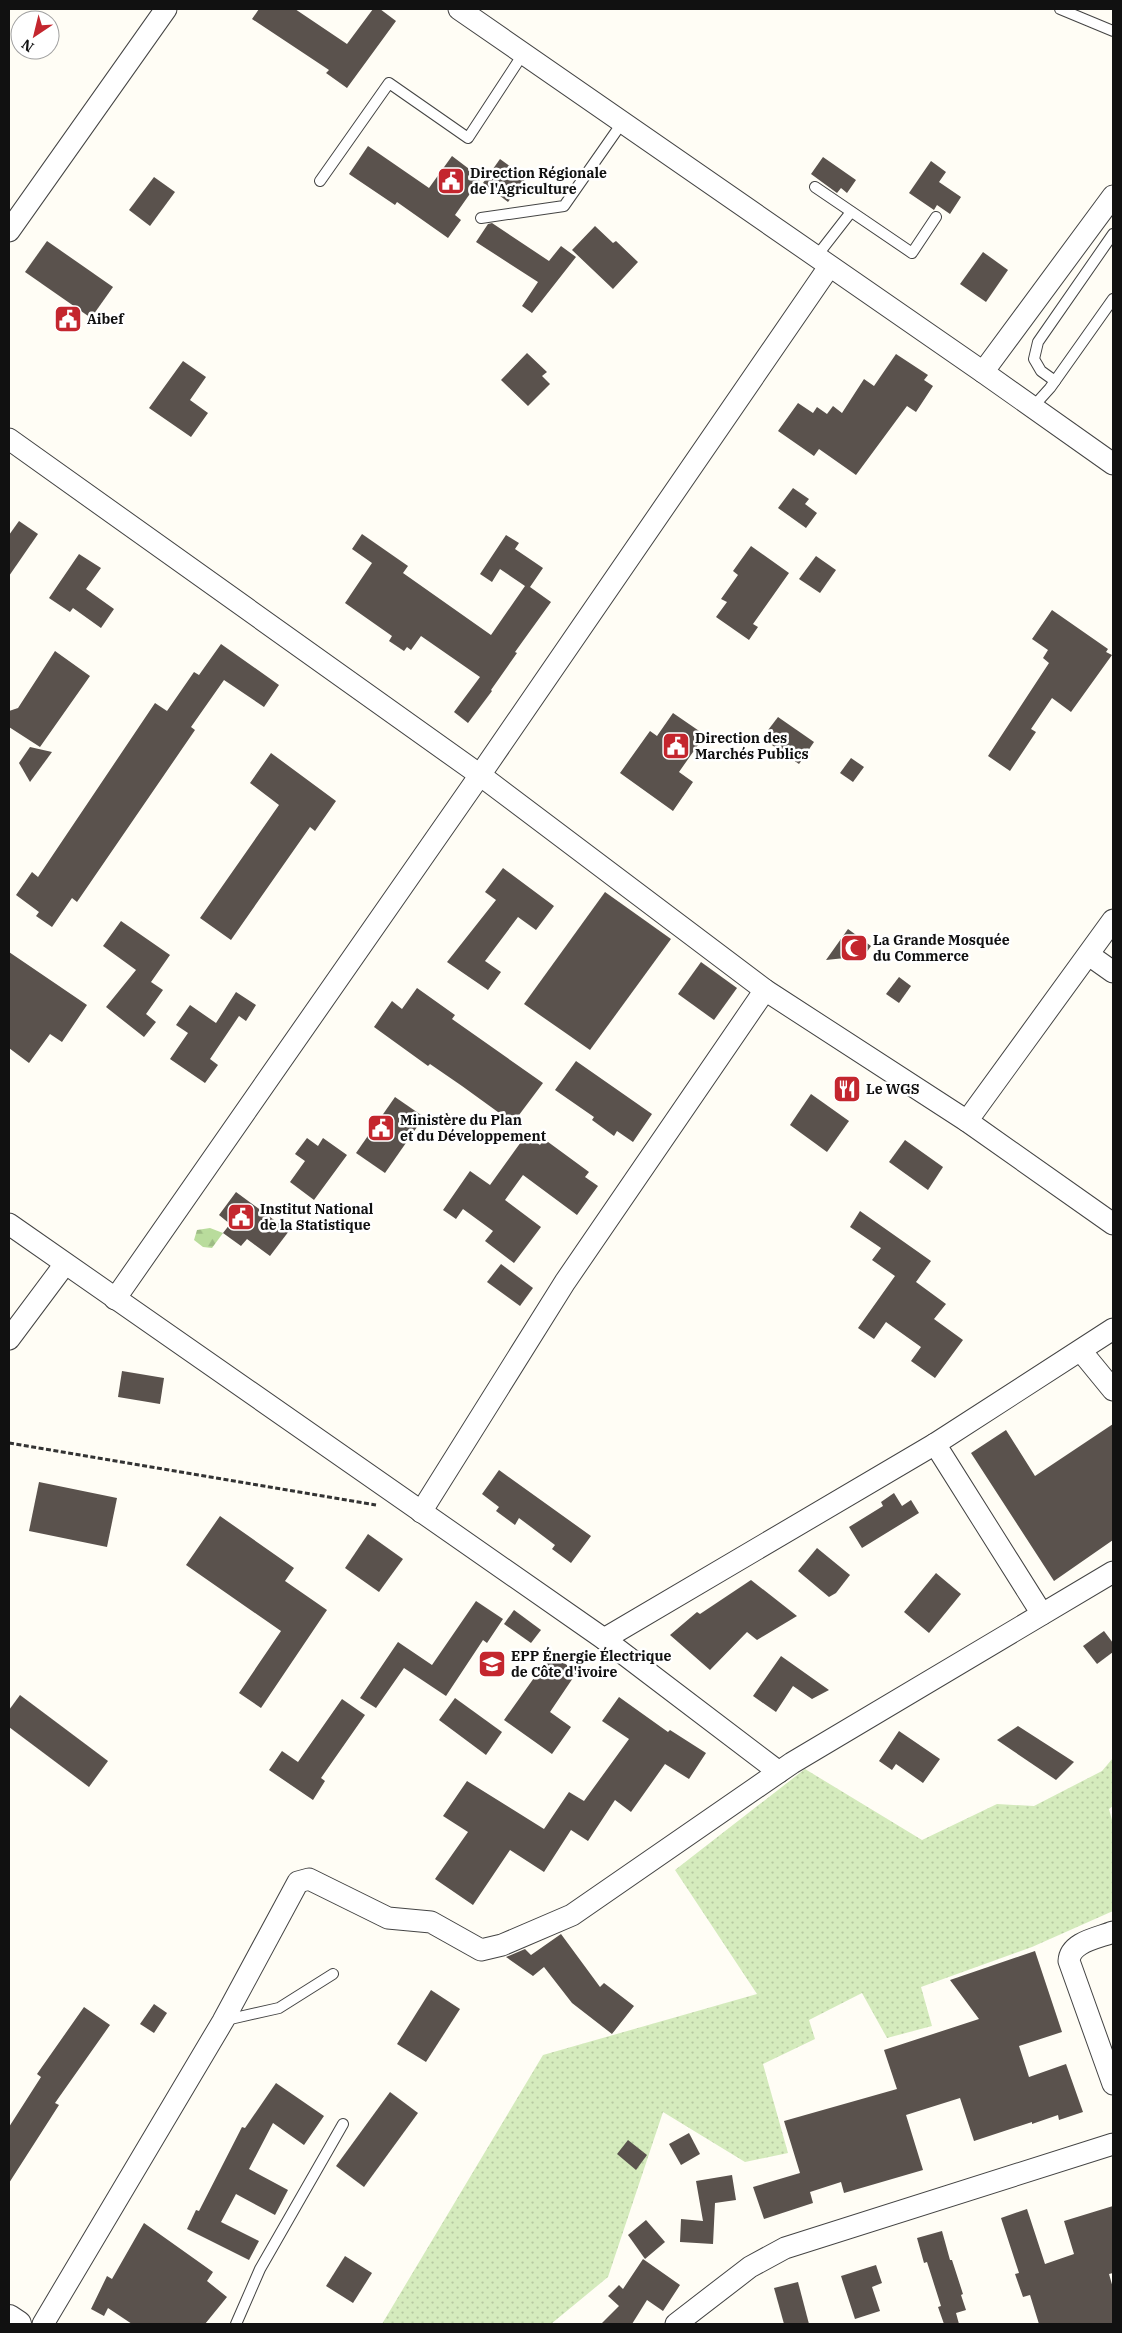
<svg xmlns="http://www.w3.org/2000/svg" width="1122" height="2333" viewBox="0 0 1122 2333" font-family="'IBM Plex Serif',serif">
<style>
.grass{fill:url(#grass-dots)}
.forest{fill:url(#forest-firs)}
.building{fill:#5a524d}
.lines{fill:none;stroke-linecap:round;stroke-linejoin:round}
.service-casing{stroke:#444;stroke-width:12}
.minor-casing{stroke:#444;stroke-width:23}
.tertiary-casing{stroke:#444;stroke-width:28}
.path{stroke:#333;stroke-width:3;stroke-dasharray:5 2.5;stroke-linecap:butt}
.service{stroke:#fff;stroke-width:10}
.minor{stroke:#fff;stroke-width:21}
.tertiary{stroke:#fff;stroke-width:26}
.labels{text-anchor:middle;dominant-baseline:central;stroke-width:5;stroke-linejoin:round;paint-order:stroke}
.poi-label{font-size:14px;font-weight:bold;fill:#111;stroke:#fff;text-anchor:start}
</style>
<defs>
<pattern id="grass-dots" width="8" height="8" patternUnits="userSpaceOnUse" patternTransform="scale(1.25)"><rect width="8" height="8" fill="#d5ebbd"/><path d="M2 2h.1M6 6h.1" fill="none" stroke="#b6c8a1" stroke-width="1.8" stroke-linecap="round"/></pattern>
<pattern id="forest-firs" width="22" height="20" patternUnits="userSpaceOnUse" patternTransform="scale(1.25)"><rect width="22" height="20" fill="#b9dc9c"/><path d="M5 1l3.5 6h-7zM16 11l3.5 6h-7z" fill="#9ebc85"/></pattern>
</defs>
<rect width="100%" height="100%" fill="#fffdf5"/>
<!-- grass -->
<polygon class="grass" points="1113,1758 1113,1806 1109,1809 1113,1824 1113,1911 1032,1947 921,1987 932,2026 887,2038 862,1993 809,2020 815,2039 763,2064 788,2153 745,2162 663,2112 608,2277 551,2324 382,2324 543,2055 757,1994 675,1870 805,1769 922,1840 997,1804 1034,1806 1102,1771"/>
<!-- forest -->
<polygon class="forest" points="210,1228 223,1233 212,1248 203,1247 194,1240 197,1230"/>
<!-- building -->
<g class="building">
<polygon points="259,9 295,9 347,44 373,9 380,9 396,21 347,88 326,73 329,70 252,19"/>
<polygon points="368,146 429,188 452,156 481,178 455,215 461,220 448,238 397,202 395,205 349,174"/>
<polygon points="823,157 856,180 847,193 841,188 837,193 811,174"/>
<polygon points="500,159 526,178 508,202 483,183"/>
<polygon points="931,161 946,172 939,182 961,197 950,214 937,205 934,210 909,193"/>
<polygon points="154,177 175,192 150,226 129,210"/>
<polygon points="492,223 549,261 561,246 576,257 532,313 522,306 538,282 476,242 488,224"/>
<polygon points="595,226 613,243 616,241 638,262 613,289 572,250"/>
<polygon points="47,241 113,287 91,318 25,272"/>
<polygon points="983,252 1008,270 986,302 960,284"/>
<polygon points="527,353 547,372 542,376 550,384 528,406 501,380"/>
<polygon points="896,354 928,375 924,380 933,386 916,412 907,406 856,475 819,449 814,456 778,431 798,403 813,413 817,407 827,414 833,406 842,413 864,379 874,386"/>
<polygon points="183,361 206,377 190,400 208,413 191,437 149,408"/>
<polygon points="793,488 809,499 805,504 817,513 806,528 778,508"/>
<polygon points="19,521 38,534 9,576 9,535"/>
<polygon points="362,534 408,566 403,573 491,635 525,586 500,569 492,582 480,574 506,535 519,543 515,549 543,568 530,587 551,602 515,652 517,653 491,690 492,691 468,723 454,712 480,677 421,636 411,650 407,647 404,651 389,641 392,636 345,603 372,563 352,549"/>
<polygon points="751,546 789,573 753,624 758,627 749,640 716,617 727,602 721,599 738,575 733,571"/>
<polygon points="79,554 101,568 86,589 114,609 101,628 73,608 70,612 49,598"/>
<polygon points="816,556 836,570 820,593 799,579"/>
<polygon points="1052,610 1108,649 1106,652 1112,655 1071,712 1052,698 1031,729 1036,732 1010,771 988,756 1049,663 1043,658 1048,650 1032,639"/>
<polygon points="221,644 279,685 264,707 224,680 191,727 195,730 77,902 72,898 52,927 36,916 39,912 16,895 32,872 38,877 155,703 167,711 194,672 199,675"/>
<polygon points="55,651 90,676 40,747 9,727 9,711 18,708"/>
<polygon points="673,713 705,735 679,772 693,782 673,811 620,773 650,731 657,736"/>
<polygon points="778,717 814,742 799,764 762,738"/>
<polygon points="30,747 52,752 30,782 19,763"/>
<polygon points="271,753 336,801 315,831 310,827 231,940 200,918 279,805 250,783"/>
<polygon points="851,758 864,767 853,782 840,773"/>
<polygon points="503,868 554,906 536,930 518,917 485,961 501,972 488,990 447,962 496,900 485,892"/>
<polygon points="605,892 671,939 590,1050 524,1004"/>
<polygon points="121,921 170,955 151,982 163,990 146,1014 156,1022 144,1037 106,1007 136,970 103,946"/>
<polygon points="848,929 871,946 864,956 848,955 845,958 826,960"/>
<polygon points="9,952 87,1005 62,1042 50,1034 29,1063 9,1048"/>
<polygon points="701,962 737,988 714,1020 678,994"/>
<polygon points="899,977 911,986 899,1003 886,994"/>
<polygon points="417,988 455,1015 452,1019 543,1083 513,1123 462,1086 430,1064 428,1066 374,1027 392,1001 402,1009"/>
<polygon points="236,992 256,1005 246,1021 239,1016 210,1059 218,1065 205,1083 170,1059 188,1033 176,1025 190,1005 216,1023"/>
<polygon points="576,1061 652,1114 633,1142 617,1131 614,1136 592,1120 594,1117 555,1090"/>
<polygon points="811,1094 849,1121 827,1152 790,1125"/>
<polygon points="395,1097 424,1117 385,1173 356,1153"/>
<polygon points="526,1135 540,1145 544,1139 589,1172 585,1177 598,1186 577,1215 523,1175 505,1200 541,1227 514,1263 485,1241 493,1231 463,1209 456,1219 443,1210 470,1171 490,1185"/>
<polygon points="307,1138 318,1146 323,1138 347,1155 314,1200 290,1182 305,1161 295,1154"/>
<polygon points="905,1140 943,1167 928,1190 889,1162"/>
<polygon points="236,1192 289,1231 270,1256 247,1239 241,1246 223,1233 230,1224 219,1215"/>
<polygon points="860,1211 931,1261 916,1282 946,1304 934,1319 963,1340 935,1378 911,1361 921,1347 886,1322 874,1339 858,1328 895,1276 872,1260 881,1248 850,1227"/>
<polygon points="501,1264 533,1288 520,1306 487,1282"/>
<polygon points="122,1371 164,1378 160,1404 118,1397"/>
<polygon points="1113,1424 1113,1540 1054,1581 971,1453 1006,1430 1035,1476"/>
<polygon points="499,1470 591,1536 571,1563 552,1549 555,1545 519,1518 515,1525 496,1511 499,1507 482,1494"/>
<polygon points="39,1482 117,1498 107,1547 29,1531"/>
<polygon points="894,1493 902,1506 911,1500 919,1513 862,1548 849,1527 883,1506 881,1502"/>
<polygon points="220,1516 294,1568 285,1581 327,1610 261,1708 239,1693 281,1631 186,1565"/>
<polygon points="368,1534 403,1559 379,1592 345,1568"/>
<polygon points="817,1548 850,1575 836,1593 829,1597 798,1571"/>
<polygon points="936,1573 961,1594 929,1633 904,1612"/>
<polygon points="751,1580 797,1616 757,1640 747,1632 710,1670 670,1635 697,1612 700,1614"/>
<polygon points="476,1601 503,1619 487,1643 483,1640 446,1696 404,1668 376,1708 360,1698 398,1642 432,1665"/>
<polygon points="514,1610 541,1630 531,1643 504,1624"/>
<polygon points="1104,1631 1113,1643 1113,1652 1097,1664 1083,1646"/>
<polygon points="551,1654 577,1672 550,1712 571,1727 552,1754 504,1720"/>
<polygon points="781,1656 829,1690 812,1699 793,1686 776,1712 753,1696"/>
<polygon points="20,1695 108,1761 89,1787 9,1727 9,1710"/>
<polygon points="619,1697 668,1732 670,1730 706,1753 689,1779 665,1764 631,1812 615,1800 588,1841 571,1830 544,1872 510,1850 473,1905 435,1879 468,1832 443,1816 467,1781 544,1829 569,1792 584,1801 629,1739 602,1721"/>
<polygon points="455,1698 502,1732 486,1755 439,1720"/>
<polygon points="342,1699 365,1715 321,1778 325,1781 313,1800 269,1770 282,1751 298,1762"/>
<polygon points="1018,1726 1074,1762 1056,1780 997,1740"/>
<polygon points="899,1731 940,1759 923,1783 896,1764 892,1770 879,1761"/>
<polygon points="561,1934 600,1987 604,1983 634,2006 612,2034 572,2003 544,1967 533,1976 506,1957 525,1949 531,1955"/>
<polygon points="1035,1951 1062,2032 1019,2046 1029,2077 1066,2064 1083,2112 1059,2120 1058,2115 1032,2124 1032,2122 974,2141 960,2098 906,2115 923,2170 844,2193 841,2182 810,2192 813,2203 764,2219 753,2187 800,2173 784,2121 897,2089 884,2050 979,2019 950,1980"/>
<polygon points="431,1990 460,2009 426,2062 397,2044"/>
<polygon points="154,2004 167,2013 154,2033 140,2024"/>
<polygon points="84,2007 110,2025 55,2103 59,2105 9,2183 9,2127 41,2077 37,2074"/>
<polygon points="276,2083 324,2116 304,2145 273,2123 249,2169 288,2190 275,2215 236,2194 221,2222 259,2241 249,2260 187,2229 196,2210 199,2211 242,2127 245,2128"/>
<polygon points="390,2092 418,2113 364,2187 336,2166"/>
<polygon points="689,2133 700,2154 681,2165 669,2144"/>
<polygon points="628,2140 647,2155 636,2170 617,2154"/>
<polygon points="732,2175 736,2200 715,2203 713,2244 680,2242 681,2219 703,2221 696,2181"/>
<polygon points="1113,2206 1113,2273 1109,2274 1113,2288 1113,2324 1039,2324 1030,2295 1023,2297 1015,2274 1019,2273 1001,2218 1027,2209 1045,2264 1074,2254 1064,2221"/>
<polygon points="646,2220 665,2242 645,2259 628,2235"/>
<polygon points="144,2223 213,2272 207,2281 227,2297 205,2324 132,2324 108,2308 104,2316 91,2309 107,2276 112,2279"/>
<polygon points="942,2231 950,2260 952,2260 963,2294 961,2295 966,2310 956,2313 959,2324 944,2324 938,2307 941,2306 927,2262 924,2263 917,2238"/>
<polygon points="345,2256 372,2273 353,2303 326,2286"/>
<polygon points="643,2259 680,2285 663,2311 647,2300 632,2324 601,2324 619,2306 608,2296 619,2285 623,2289"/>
<polygon points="876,2265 882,2283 872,2287 880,2311 855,2319 841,2276"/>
<polygon points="798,2282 809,2324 784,2324 774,2288"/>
</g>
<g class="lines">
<!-- service casing -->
<g class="service-casing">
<g id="service">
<polyline points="1060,9 1113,31"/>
<polyline points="320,181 389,83 468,138 523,54"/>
<polyline points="815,187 912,253 936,217"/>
<polyline points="481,218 564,206 622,123"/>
<polyline points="816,257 851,212"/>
<polyline points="1055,381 1041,371 1034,359 1038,342 1113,234"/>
<polyline points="1032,408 1050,388 1113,299"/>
<polyline points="226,2020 279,2008 333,1974"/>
<polyline points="236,2324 260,2269 343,2124"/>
</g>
</g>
<!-- minor casing -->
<g class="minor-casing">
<g id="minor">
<polyline points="459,9 983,372 1113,464"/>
<polyline points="9,231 166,9"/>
<polyline points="983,372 1113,196"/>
<polyline points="9,439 480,775 765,990 967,1121 1113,1224"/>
<polyline points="1089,955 1113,972"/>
<polyline points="967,1121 1113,920"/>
<polyline points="9,1224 604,1639 779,1772"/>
<polyline points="115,1299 480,775 829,267"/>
<polyline points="9,1339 65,1264"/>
<polyline points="1081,1351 1113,1390"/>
<polyline points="935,1444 1042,1614"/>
<polyline points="421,1512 565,1282 765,990"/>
<polyline points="604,1639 935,1444 1113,1329"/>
<path d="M 1113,1932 C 1098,1938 1070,1942 1069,1961 L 1113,2084"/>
<polyline points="43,2324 223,2021 298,1882 309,1879 388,1918 431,1922 481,1950 502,1945 572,1915 792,1763 1113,1572"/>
<polyline points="676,2324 750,2267 785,2248 1113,2144"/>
</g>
</g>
<!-- tertiary casing -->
<g class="tertiary-casing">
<polyline id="tertiary" points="9,2318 18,2324"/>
</g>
<!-- path -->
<polyline class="path" points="9,1443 376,1505"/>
<!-- service -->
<use href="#service" class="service"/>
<!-- minor -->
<use href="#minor" class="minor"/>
<!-- tertiary -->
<use href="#tertiary" class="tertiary"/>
</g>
<!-- icons -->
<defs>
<g id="civic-square" transform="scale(1.4375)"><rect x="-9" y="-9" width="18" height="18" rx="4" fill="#c4262e" stroke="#fff"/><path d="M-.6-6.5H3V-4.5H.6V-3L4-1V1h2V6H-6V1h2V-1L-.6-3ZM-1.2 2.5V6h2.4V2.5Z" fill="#fff"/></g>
<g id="mosque-square" transform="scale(1.4375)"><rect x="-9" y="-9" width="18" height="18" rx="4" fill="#c4262e" stroke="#fff"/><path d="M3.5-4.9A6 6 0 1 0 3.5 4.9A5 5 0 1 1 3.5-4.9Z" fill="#fff"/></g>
<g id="restaurant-square" transform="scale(1.4375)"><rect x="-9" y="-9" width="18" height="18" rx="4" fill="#c4262e" stroke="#fff"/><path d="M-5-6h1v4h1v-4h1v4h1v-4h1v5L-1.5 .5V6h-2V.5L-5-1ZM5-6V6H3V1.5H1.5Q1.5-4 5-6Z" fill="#fff"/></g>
<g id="school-square" transform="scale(1.4375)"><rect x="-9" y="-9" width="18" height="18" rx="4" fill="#c4262e" stroke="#fff"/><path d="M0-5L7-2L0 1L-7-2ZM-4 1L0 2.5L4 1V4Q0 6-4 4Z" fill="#fff"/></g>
</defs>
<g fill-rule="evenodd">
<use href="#civic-square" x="451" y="181"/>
<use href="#civic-square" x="68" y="319"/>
<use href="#civic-square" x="676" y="746"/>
<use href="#mosque-square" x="854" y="948"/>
<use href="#restaurant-square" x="847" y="1089"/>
<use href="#civic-square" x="381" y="1128"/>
<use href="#civic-square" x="241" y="1217"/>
<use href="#school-square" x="492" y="1664"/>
</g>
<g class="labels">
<!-- poi labels -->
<g class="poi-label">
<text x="470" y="173">Direction Régionale<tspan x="470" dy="16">de l'Agriculture</tspan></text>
<text x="87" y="319">Aibef</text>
<text x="695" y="738">Direction des<tspan x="695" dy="16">Marchés Publics</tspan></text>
<text x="873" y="940">La Grande Mosquée<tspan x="873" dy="16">du Commerce</tspan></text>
<text x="866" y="1089">Le WGS</text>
<text x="400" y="1120">Ministère du Plan<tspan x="400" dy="16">et du Développement</tspan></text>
<text x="260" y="1209">Institut National<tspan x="260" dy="16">de la Statistique</tspan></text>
<text x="511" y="1656">EPP Énergie Électrique<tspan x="511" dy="16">de Côte d'ivoire</tspan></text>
</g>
</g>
<!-- border -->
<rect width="1122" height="2333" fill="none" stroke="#111111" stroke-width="20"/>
<!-- north arrow -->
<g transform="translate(35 35) rotate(215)"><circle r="24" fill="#ffffff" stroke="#a0a0a0"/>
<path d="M0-4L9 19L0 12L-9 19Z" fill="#c4262e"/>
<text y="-8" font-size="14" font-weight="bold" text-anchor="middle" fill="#111111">N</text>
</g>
</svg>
